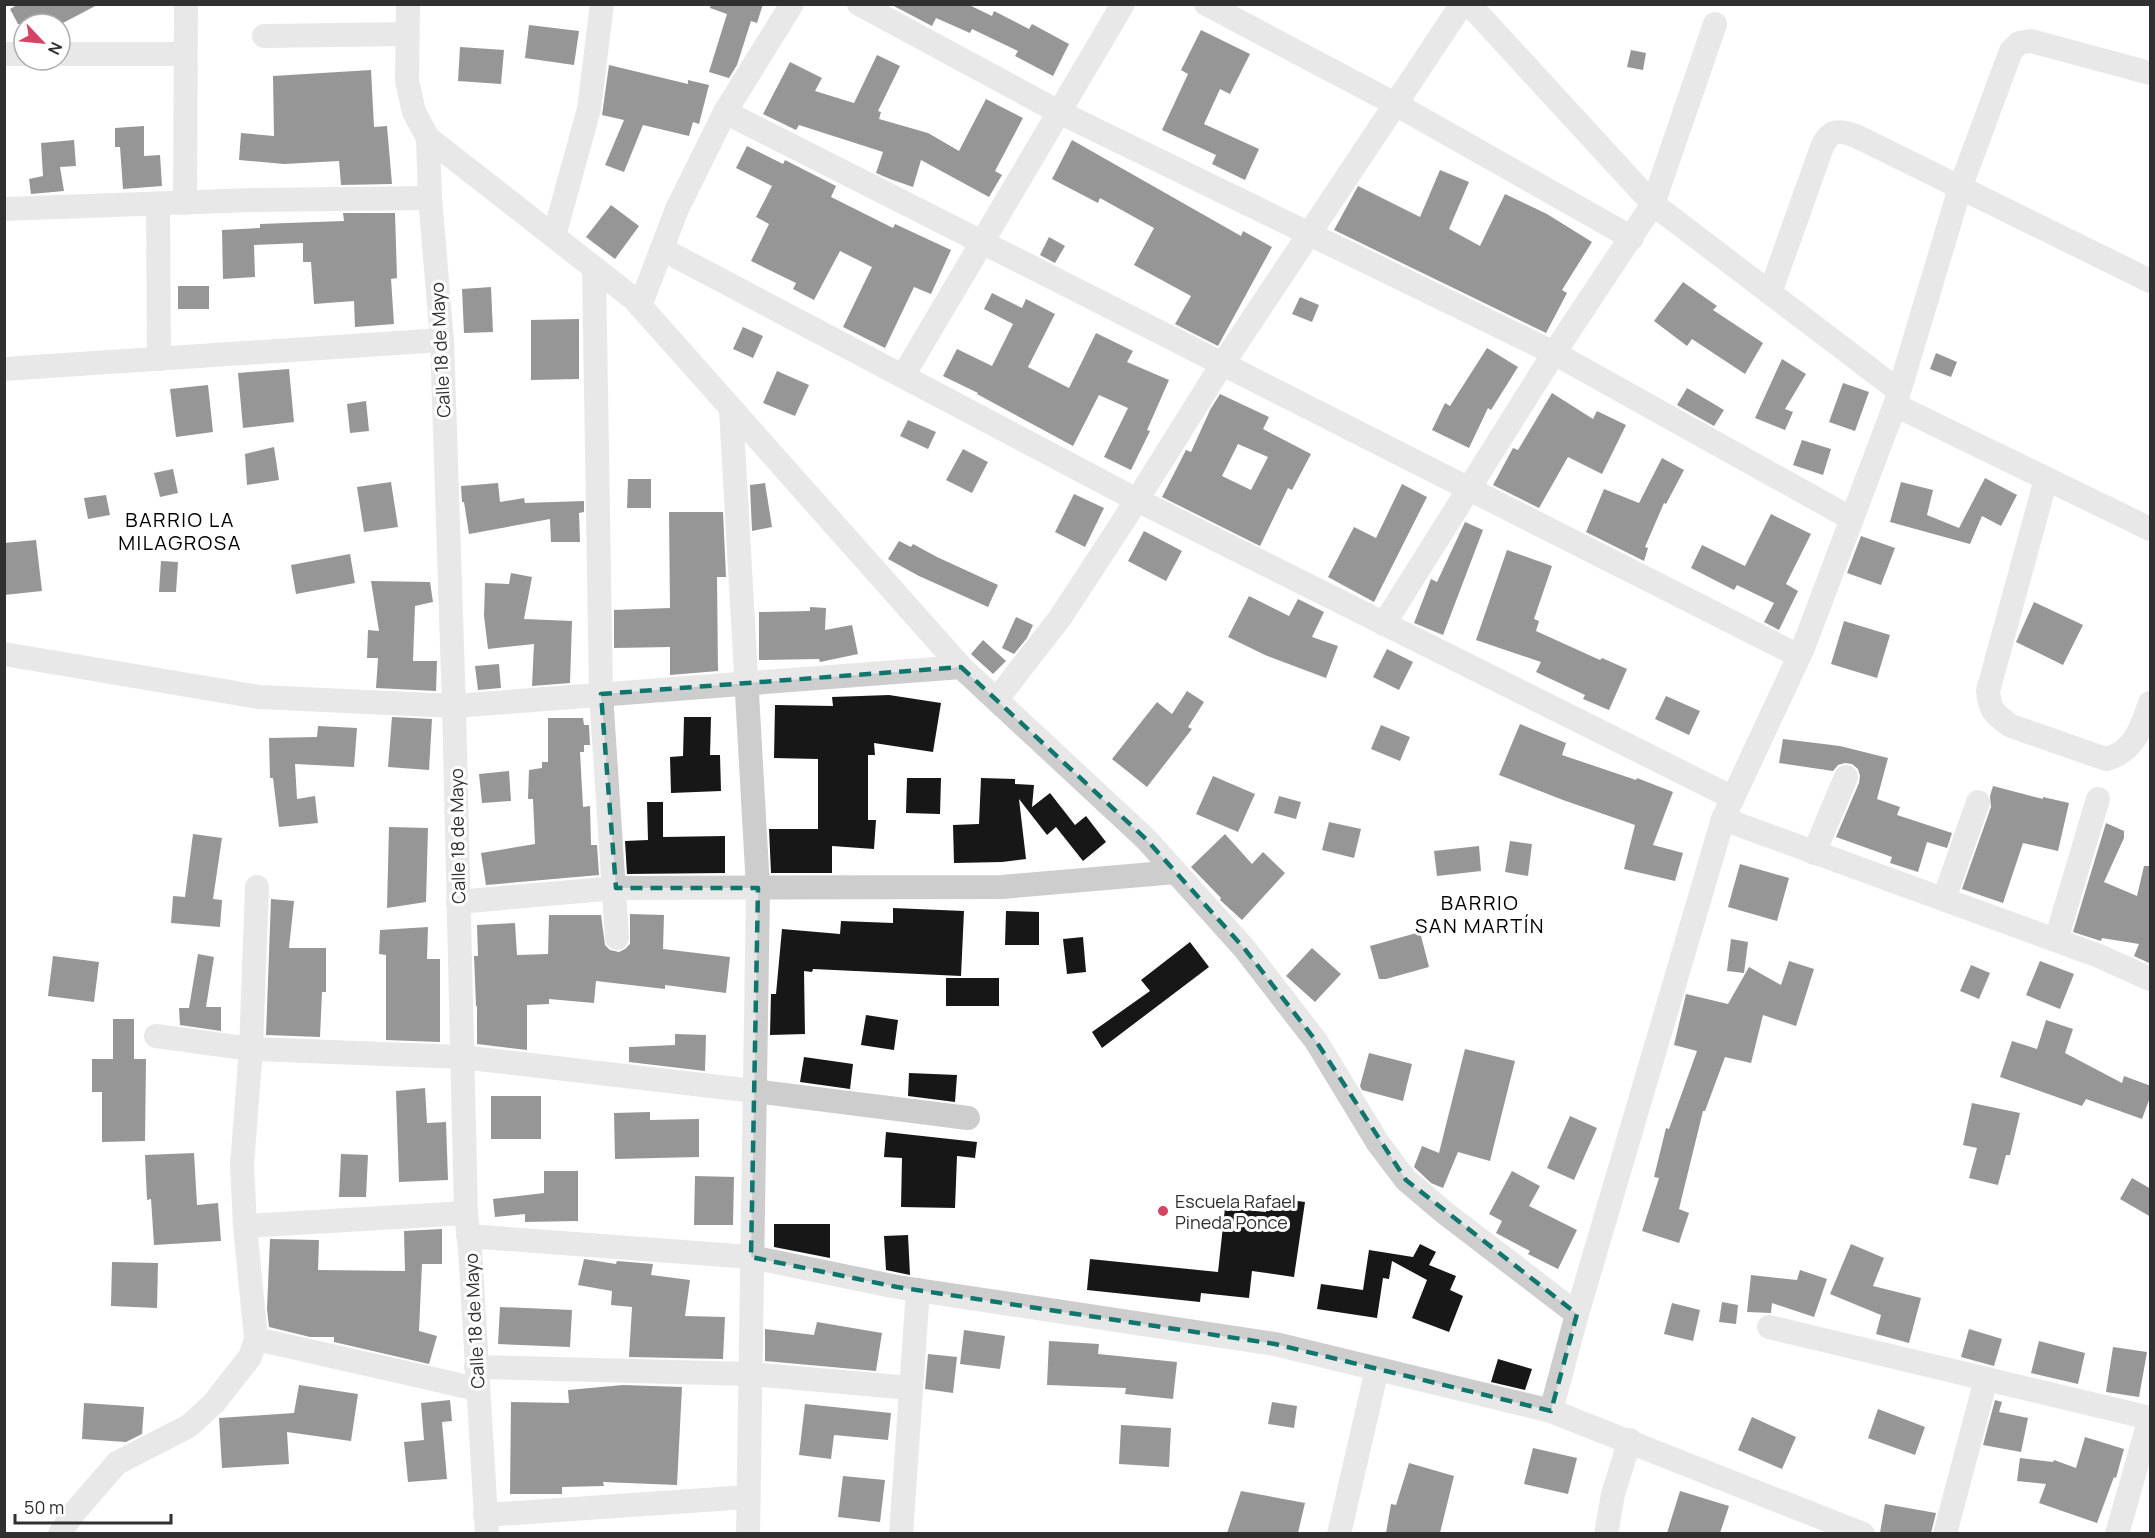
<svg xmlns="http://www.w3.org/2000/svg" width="2155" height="1538" viewBox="0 0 2155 1538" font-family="Manrope,sans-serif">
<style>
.building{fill:#171717;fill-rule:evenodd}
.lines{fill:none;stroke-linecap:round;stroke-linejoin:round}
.minor{stroke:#cdcdcd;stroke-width:24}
.marked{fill:none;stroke:#0f766e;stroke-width:4.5;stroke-dasharray:12 8;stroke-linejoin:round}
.poi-dot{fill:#d64364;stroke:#fff;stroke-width:2}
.labels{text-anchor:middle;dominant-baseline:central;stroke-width:6;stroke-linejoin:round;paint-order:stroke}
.street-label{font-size:18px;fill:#303030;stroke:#fff}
.poi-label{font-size:18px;fill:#303030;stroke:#fff;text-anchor:start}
.neighbourhood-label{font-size:20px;letter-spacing:1.5px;fill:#000;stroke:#fff}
</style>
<rect width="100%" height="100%" fill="#fff"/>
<!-- building -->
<g class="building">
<polygon points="19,4 99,4 61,24 18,24 10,9"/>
<polygon points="711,4 763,4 757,23 751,21 737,65 729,78 709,72 727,14 710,8"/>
<polygon points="890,4 967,4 992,16 994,11 1029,29 1032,24 1069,44 1053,76 1015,56 1018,51 972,29 970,33 936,18 932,26"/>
<polygon points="529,25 579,31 574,65 525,58"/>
<polygon points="1201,30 1250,54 1230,94 1220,89 1204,124 1259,149 1245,180 1212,164 1216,155 1162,130 1188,74 1181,70"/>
<polygon points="460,47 504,50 501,84 458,81"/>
<polygon points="1631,50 1646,53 1643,70 1627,67"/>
<polygon points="877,55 900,66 878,111 881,112 879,119 928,133 959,151 986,99 1023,118 995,171 1002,175 989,197 921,160 913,187 890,179 876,173 883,152 799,125 796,130 763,114 790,62 822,78 815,91 854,103"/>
<polygon points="609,65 688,84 688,80 709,85 699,124 693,122 689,136 643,125 624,172 605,165 624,120 602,115"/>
<polygon points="371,70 374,127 387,126 392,184 341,185 339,161 284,164 239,160 241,133 274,136 273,76"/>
<polygon points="144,126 144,156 160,155 162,186 123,189 120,147 115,147 115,128"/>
<polygon points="74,140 76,166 60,167 64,191 31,194 29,179 43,176 41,143"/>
<polygon points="1072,140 1241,236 1243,231 1272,247 1218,346 1175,324 1191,296 1134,265 1154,228 1100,198 1098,203 1052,179"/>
<polygon points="747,146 783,164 785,160 836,186 831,197 893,228 895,224 951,250 931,294 914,287 885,348 843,327 872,267 840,251 814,300 793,289 796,283 751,261 769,224 756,217 772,186 736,168"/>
<polygon points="1440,170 1469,182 1449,229 1480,246 1505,194 1547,214 1592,242 1562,290 1567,293 1546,333 1334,230 1358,186 1420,217"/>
<polygon points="611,205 639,226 615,259 586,237"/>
<polygon points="343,213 395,213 397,278 391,279 394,324 355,327 354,301 314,304 311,262 303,262 303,243 254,245 255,277 223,279 222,230 260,228 260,224 344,221"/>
<polygon points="1049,237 1065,246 1055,263 1040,255"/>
<polygon points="1683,282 1717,306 1713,310 1763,343 1745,374 1692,339 1687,346 1654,321"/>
<rect x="178" y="286" width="31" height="23"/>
<polygon points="491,287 493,332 464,333 462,289"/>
<polygon points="992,293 1022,308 1026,299 1055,314 1028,367 1069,388 1096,333 1133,351 1127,362 1169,380 1147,430 1150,431 1131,470 1104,457 1128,408 1099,395 1073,446 977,394 978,393 943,376 957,349 992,366 1013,324 984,309"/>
<polygon points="1300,297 1319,305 1312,322 1292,314"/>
<polygon points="579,319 579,379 531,380 531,320"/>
<polygon points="743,327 763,336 753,358 733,349"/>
<polygon points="1487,348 1518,367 1491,410 1488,408 1469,448 1432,430 1445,403 1450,406"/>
<polygon points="1936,353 1957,362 1951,377 1930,369"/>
<polygon points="1782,359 1806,374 1785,409 1793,412 1785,430 1755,418"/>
<polygon points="289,369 294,422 243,428 238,373"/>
<polygon points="777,371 809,385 795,416 763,403"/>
<polygon points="1843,383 1869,392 1855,431 1829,422"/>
<polygon points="208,385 213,432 176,437 170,389"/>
<polygon points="1687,388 1724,410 1714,426 1677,405"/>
<polygon points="1552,393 1593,419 1597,411 1626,425 1602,474 1568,457 1539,508 1493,485 1513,448 1518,450"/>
<path d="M 1220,394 L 1269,417 L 1263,429 L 1311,454 L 1292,490 L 1288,488 L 1260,546 L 1162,497 L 1186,450 L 1191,452 L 1210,410 ZM 1238,444 L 1268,457 L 1251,490 L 1222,476 Z"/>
<polygon points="366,401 369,431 350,433 347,404"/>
<polygon points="908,420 936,432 928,449 900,436"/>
<polygon points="1802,440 1831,449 1823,475 1793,465"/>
<polygon points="274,447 279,480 247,485 245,454"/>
<polygon points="963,449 988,462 972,493 946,480"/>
<polygon points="1662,458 1684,470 1666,504 1664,503 1645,547 1648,548 1644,561 1586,532 1604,489 1639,503"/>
<polygon points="173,469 178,493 160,497 154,473"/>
<polygon points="1985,478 2017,495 2001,526 1982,516 1970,544 1890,522 1901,482 1933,490 1927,515 1959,528"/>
<polygon points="628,479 651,479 651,508 627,508"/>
<polygon points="391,482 398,527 364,532 357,487"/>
<polygon points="498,483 500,502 524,498 525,503 584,501 584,512 579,513 580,542 551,542 550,519 469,534 464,502 462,502 461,486"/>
<polygon points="765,483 772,527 752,531 750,485"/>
<polygon points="1402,484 1427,497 1374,602 1328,577 1354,527 1376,538"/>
<polygon points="1074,494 1104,508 1085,547 1055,532"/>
<polygon points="106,495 110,515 88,519 84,498"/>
<polygon points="669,512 723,512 726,577 717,577 718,671 670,675 670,647 614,648 614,610 670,608"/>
<polygon points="1771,514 1811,534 1786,584 1798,591 1779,630 1764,622 1774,603 1737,585 1734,590 1691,568 1702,545 1745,566"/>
<polygon points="1465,522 1483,530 1443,635 1414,623 1431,579 1437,582"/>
<polygon points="1144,531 1182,551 1166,581 1128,561"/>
<polygon points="1861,536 1895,548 1881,585 1847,573"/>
<polygon points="36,540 42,591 4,595 4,543"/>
<polygon points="899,541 911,547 913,544 937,557 998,585 988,607 919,576 888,559"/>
<polygon points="1507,550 1552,566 1534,619 1539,621 1536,631 1600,660 1602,658 1627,669 1609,710 1583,699 1585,695 1536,672 1541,662 1476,640"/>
<polygon points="350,554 355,583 296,594 291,565"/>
<polygon points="161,561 178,562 176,592 159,592"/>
<polygon points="511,573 532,577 524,619 572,621 570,683 532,686 534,644 488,649 484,616 485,583 509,584"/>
<polygon points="371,581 430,582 433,602 415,606 413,661 437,661 436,691 376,688 378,658 367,658 368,630 379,631"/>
<polygon points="1249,596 1289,616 1298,599 1324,612 1312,637 1338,646 1326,678 1265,655 1228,637"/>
<polygon points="2034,602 2083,625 2063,665 2016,642"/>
<polygon points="810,607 826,608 825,630 852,625 858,654 820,662 819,659 759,660 759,612 810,611"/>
<polygon points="1016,617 1033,625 1027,638 1014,654 1002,648"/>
<polygon points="1844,621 1890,635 1877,678 1831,664"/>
<polygon points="983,640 1006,661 993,674 971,654"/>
<polygon points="1387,649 1413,662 1399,690 1373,677"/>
<polygon points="499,664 501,688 478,690 475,666"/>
<polygon points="1187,691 1204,702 1188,727 1192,729 1147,787 1112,759 1157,702 1172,714"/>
<polygon points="889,695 941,703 933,752 874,743 875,755 868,755 868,820 876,820 874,849 832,846 832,873 771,873 769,829 818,829 818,759 774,758 775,705 833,706 832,697"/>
<polygon points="1666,696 1700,711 1689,735 1655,719"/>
<polygon points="392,717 432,719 429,770 388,767"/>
<polygon points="684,717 711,717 710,755 720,755 721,791 671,793 670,757 683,756"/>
<polygon points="548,718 583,718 584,725 589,725 590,745 584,745 584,752 580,752 583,807 590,806 591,845 597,845 599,875 486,885 481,853 535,844 533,799 528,799 529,770 542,768 542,762 548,762"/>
<polygon points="1520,724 1566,743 1562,755 1636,780 1637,778 1673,792 1653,845 1683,853 1675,881 1624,869 1635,825 1563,800 1499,775"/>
<polygon points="1381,725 1410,737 1400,761 1371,749"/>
<polygon points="318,726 357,728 354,767 295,764 297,799 315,796 318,823 279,827 273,778 270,778 269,738 317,737"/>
<polygon points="1783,739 1840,746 1888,758 1877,799 1900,807 1897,815 1952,833 1947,848 1927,842 1918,872 1890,863 1892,857 1836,837 1859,783 1860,776 1858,769 1852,764 1845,763 1838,765 1833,771 1779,763"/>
<polygon points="509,771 511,801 482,803 479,774"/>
<polygon points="1213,776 1255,794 1238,832 1196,814"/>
<polygon points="907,778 941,778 940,814 906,813"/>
<polygon points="981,778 1015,779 1015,784 1034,785 1032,807 1050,793 1075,825 1086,816 1106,842 1083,861 1056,827 1047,835 1019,799 1026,859 1002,862 954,863 953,825 979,824"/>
<polygon points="1993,786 2043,799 2043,797 2069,803 2058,851 2023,843 2003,903 1962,889 1991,807 1990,796"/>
<polygon points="1279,796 1301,802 1296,819 1274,813"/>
<polygon points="647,802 663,802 663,837 725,836 725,873 627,874 625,841 648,840"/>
<polygon points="1329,822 1361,829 1354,858 1322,850"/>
<polygon points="2106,823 2124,831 2124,838 2104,882 2137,896 2144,866 2151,866 2151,964 2134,956 2139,944 2102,938 2101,941 2073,932"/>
<polygon points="389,827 428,828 426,902 387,908"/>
<polygon points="193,834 222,838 213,899 222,900 220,927 171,923 173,896 185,897"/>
<polygon points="1225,834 1252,864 1263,852 1285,873 1242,920 1220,900 1221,898 1191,867"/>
<polygon points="1510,841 1532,844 1528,876 1505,872"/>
<polygon points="1479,846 1481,871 1437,876 1434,851"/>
<polygon points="1740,864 1789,878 1777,921 1728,907"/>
<polygon points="271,899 294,901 289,948 326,948 326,992 322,992 320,1037 266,1035"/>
<polygon points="893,908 964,911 961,976 813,969 812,972 804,971 805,1034 770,1035 771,994 776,994 782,929 840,934 841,921 893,923"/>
<polygon points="1006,911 1039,912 1039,945 1005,945"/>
<polygon points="630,914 664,915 663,949 730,957 726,993 665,985 665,989 596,981 594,1003 549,999 549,1004 527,1005 527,1050 477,1044 477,1006 476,1006 474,956 478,956 477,925 515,923 517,955 548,954 549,915 601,915 605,945 610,950 619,952 625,949 630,944"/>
<polygon points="428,927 427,959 440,959 440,1042 386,1040 386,955 379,954 380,930"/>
<polygon points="1420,932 1429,967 1386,979 1379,979 1370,946"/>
<polygon points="1083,937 1086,972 1067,974 1063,939"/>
<polygon points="1731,939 1748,942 1744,973 1727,971"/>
<polygon points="1190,942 1209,967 1102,1048 1092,1032 1150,991 1141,980"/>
<polygon points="1312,948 1341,974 1315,1002 1286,976"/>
<polygon points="198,954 214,957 206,1007 221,1007 221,1031 180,1025 179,1008 189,1008"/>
<polygon points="53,956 99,962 94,1002 48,996"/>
<polygon points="1789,961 1814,969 1796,1026 1763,1015 1751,1063 1725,1057 1705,1111 1703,1111 1679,1209 1689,1213 1679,1243 1642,1231 1659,1178 1654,1177 1666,1128 1669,1129 1697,1051 1674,1045 1686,994 1728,1004 1749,967 1781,985"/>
<polygon points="2040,961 2074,974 2060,1009 2026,995"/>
<polygon points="1971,965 1990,973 1979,999 1960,991"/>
<rect x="946" y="978" width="53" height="28"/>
<polygon points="866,1015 898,1020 894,1050 861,1045"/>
<polygon points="113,1019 134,1019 134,1059 146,1059 145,1141 102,1142 102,1092 92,1092 92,1059 113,1059"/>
<polygon points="2046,1020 2073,1029 2065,1053 2122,1083 2124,1076 2151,1086 2151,1095 2142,1119 2086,1099 2082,1106 2000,1077 2012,1041 2037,1049"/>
<polygon points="675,1034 706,1035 705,1071 629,1062 629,1047 675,1045"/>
<polygon points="1465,1049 1515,1061 1490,1161 1458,1152 1443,1188 1431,1183 1414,1167 1422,1146 1439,1153"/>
<polygon points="1369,1053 1412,1064 1403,1101 1362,1090 1360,1086"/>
<polygon points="804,1057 853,1064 850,1089 800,1082"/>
<polygon points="909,1073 957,1075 955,1102 908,1096"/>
<polygon points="425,1088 427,1123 446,1122 448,1180 399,1182 396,1091"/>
<rect x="491" y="1096" width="50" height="43"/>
<polygon points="1972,1103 2020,1113 2010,1155 2006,1155 1998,1185 1969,1178 1977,1148 1963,1145"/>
<polygon points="650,1112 650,1120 699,1119 699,1157 615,1159 614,1113"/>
<polygon points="1570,1116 1597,1128 1574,1180 1547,1168"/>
<polygon points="886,1132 977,1142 975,1158 957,1156 955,1208 901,1207 902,1158 884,1157"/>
<polygon points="194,1153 197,1205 218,1203 221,1241 154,1245 151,1199 147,1200 145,1155"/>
<polygon points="341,1154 368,1155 366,1197 339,1197"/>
<polygon points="544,1171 578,1171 578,1221 525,1222 525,1214 495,1217 493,1199 544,1193"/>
<polygon points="1512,1171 1540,1186 1529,1206 1577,1230 1558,1269 1528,1254 1530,1251 1496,1233 1502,1221 1489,1214"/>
<polygon points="695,1176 734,1177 733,1225 694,1225"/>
<polygon points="2132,1178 2151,1189 2151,1217 2120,1199"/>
<polygon points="1268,1197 1305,1202 1294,1277 1252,1271 1249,1298 1201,1293 1200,1302 1087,1290 1090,1259 1218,1272 1225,1208 1266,1212"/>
<polygon points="774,1224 830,1224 830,1258 774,1247"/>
<polygon points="442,1229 442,1264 422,1264 419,1331 437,1336 429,1364 334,1342 334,1337 310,1337 269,1327 267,1309 270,1239 319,1240 318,1270 405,1271 404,1231"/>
<polygon points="908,1235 910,1275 886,1270 884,1236"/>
<polygon points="1420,1244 1436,1252 1429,1265 1456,1276 1450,1290 1463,1296 1449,1332 1412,1318 1427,1280 1392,1261 1389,1279 1383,1278 1377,1318 1317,1309 1321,1284 1363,1290 1369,1250 1413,1257"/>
<polygon points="1851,1244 1884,1258 1873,1286 1921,1298 1909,1343 1876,1334 1881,1315 1830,1294"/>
<polygon points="584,1259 616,1264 617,1261 653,1264 651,1275 690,1280 685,1316 725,1317 723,1359 629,1357 632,1307 611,1305 612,1291 578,1285"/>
<polygon points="112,1262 158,1263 157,1308 111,1306"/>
<polygon points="1800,1270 1827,1279 1814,1317 1772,1303 1771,1313 1747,1312 1751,1275 1797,1280"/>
<polygon points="1722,1302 1738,1305 1736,1324 1719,1322"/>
<polygon points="1672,1303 1700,1310 1693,1341 1664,1334"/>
<polygon points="500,1307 572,1310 570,1347 498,1344"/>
<polygon points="817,1322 882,1333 876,1371 765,1361 765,1329 814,1335"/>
<polygon points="1969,1329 2002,1339 1994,1366 1961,1357"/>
<polygon points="964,1330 1005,1336 1000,1369 960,1364"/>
<polygon points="1049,1341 1099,1344 1098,1354 1177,1362 1173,1399 1125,1394 1126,1388 1047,1385"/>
<polygon points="2039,1341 2085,1353 2078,1384 2031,1373"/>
<polygon points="2113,1347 2147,1352 2139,1397 2106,1392"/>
<polygon points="928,1354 957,1357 953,1393 925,1389"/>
<polygon points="1498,1359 1532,1369 1525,1390 1491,1382"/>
<polygon points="299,1385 358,1394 351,1441 287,1432 289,1464 222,1468 219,1418 294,1413"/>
<polygon points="623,1385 682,1387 677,1485 603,1482 604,1486 562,1487 562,1494 510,1494 511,1402 569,1403 568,1390"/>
<polygon points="450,1400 452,1421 442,1422 447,1479 408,1482 404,1442 424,1440 421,1403"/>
<polygon points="1995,1400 2002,1402 1999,1412 2028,1418 2021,1452 1983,1445"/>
<polygon points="1272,1402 1297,1406 1294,1428 1268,1424"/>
<polygon points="84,1403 144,1407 142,1434 126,1442 82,1439"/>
<polygon points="805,1404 891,1413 888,1440 834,1435 831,1459 799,1455"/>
<polygon points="1878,1409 1925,1427 1915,1455 1868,1438"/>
<polygon points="1752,1417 1796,1437 1782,1469 1738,1450"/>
<polygon points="1121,1425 1171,1428 1169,1467 1119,1464"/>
<polygon points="2085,1437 2124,1449 2116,1478 2114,1477 2097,1523 2039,1503 2046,1484 2017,1481 2020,1458 2053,1462 2054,1460 2076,1468"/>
<polygon points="1533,1448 1577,1458 1568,1494 1524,1484"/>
<polygon points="1409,1463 1454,1476 1440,1533 1386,1533 1391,1504 1396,1505"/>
<polygon points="843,1476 885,1480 880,1522 838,1517"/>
<polygon points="1241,1491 1305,1503 1298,1533 1227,1533"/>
<polygon points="1680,1491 1729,1506 1720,1533 1667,1533"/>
<polygon points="1885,1504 1936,1513 1931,1533 1880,1533"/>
</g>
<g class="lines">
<!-- minor -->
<g class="minor">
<polyline points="408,4 407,81 414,112 428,138 634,299 961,667 1146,839 1244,948 1316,1041 1378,1143 1406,1180 1445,1213 1577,1314"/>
<polyline points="859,4 1059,112 1554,353 1852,519"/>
<polyline points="1206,4 1397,105 1632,238"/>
<polyline points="1462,4 1216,374 1137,500 1733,798"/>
<polyline points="1469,4 1653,204 1899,391"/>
<polyline points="264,36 408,34"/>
<polyline points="4,54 24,54"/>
<polyline points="60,54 185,54"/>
<polyline points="725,112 1799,656"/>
<polyline points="428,138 430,198 442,340 454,706 466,1213 470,1249 487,1534"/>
<polyline points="185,203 186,4"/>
<polyline points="158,204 159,359"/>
<polyline points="4,209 252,200 430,198"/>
<polyline points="554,236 589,109 602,4"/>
<polyline points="662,249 1137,500 1060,618 997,699"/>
<polyline points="594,268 601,694 617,938"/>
<path d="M 1770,293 L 1822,147 C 1830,129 1839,130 1856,136 L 2150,281"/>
<polyline points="640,306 677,209 725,112 792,4"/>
<polyline points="4,369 442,340"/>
<polyline points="903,376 1123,4"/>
<polyline points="1895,405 2150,529"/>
<polyline points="731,409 758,888 748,1534"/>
<path d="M 2046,479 L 1988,691 C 1990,712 1995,714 2011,726 L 2106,759 C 2134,752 2142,727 2150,703"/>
<polyline points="1384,624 1554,353 1653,204 1715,24"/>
<polyline points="4,654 259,697 454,706 961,667"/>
<polyline points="1723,819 2099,956 2150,979"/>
<polyline points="1814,853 1846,777"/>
<polyline points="1944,899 1978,802"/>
<polyline points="458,902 616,888 1002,887 1176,872"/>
<polyline points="2056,940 2098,799"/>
<polyline points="156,1036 251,1049 462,1057 754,1091 968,1118"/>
<polyline points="245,1226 242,1165 251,1049 257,887"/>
<polyline points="468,1236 751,1257 897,1287 1275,1344 1551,1411 1863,1534"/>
<polyline points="1769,1327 2150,1418"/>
<polyline points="256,1339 477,1389"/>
<polyline points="476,1367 750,1374 911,1388"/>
<polyline points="1551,1411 1577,1314 1723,819 1803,648 1895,405 1960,188 2011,51 2019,43 2031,41 2150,73"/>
<polyline points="485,1515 748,1497"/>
<polyline points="60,1534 72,1515 117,1463 189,1426 214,1403 250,1357 256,1339 245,1226 466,1213"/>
<polyline points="901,1534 918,1290"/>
<polyline points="1339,1534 1377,1369"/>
<polyline points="1606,1534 1613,1494 1630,1440"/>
<polyline points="1945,1534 1986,1379"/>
<polyline points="2117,1534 2150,1418"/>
</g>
</g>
<!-- marked area -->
<path d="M0 0H2155V1538H0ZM 961,667 L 1146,839 L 1244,948 L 1316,1041 L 1406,1180 L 1577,1314 L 1551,1411 L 1275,1344 L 897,1287 L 751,1257 L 758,888 L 616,888 L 601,694 Z" fill="#fff" fill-opacity=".55" fill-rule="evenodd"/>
<path class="marked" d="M 961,667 L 1146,839 L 1244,948 L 1316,1041 L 1406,1180 L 1577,1314 L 1551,1411 L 1275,1344 L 897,1287 L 751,1257 L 758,888 L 616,888 L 601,694 Z"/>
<!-- markers -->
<circle class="poi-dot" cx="1163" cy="1211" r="6"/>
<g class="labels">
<!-- street labels -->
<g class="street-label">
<text transform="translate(440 350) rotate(-93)">Calle 18 de Mayo</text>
<text transform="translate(457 836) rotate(-91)">Calle 18 de Mayo</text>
<text transform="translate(474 1321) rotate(-93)">Calle 18 de Mayo</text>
</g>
<!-- poi labels -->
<g class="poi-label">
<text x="1175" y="1201">Escuela Rafael<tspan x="1175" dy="21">Pineda Ponce</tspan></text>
</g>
<!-- neighbourhood labels -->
<g class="neighbourhood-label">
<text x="180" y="519">BARRIO LA<tspan x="180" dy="23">MILAGROSA</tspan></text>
<text x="1480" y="902">BARRIO<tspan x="1480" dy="23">SAN MARTÍN</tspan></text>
</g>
</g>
<!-- border -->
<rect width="2155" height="1538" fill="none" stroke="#303030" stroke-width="12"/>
<!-- north arrow -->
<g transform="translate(42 42) rotate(116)"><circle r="28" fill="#ffffff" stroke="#acacac" stroke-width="1.5"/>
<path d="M0-4.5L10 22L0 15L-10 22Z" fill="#d64364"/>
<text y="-9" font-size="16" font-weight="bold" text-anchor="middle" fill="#303030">N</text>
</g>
<!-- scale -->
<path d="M15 1514v9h156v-9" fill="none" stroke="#303030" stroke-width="3"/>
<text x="24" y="1514" font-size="18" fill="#303030" stroke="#ffffff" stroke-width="4.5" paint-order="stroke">50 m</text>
</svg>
